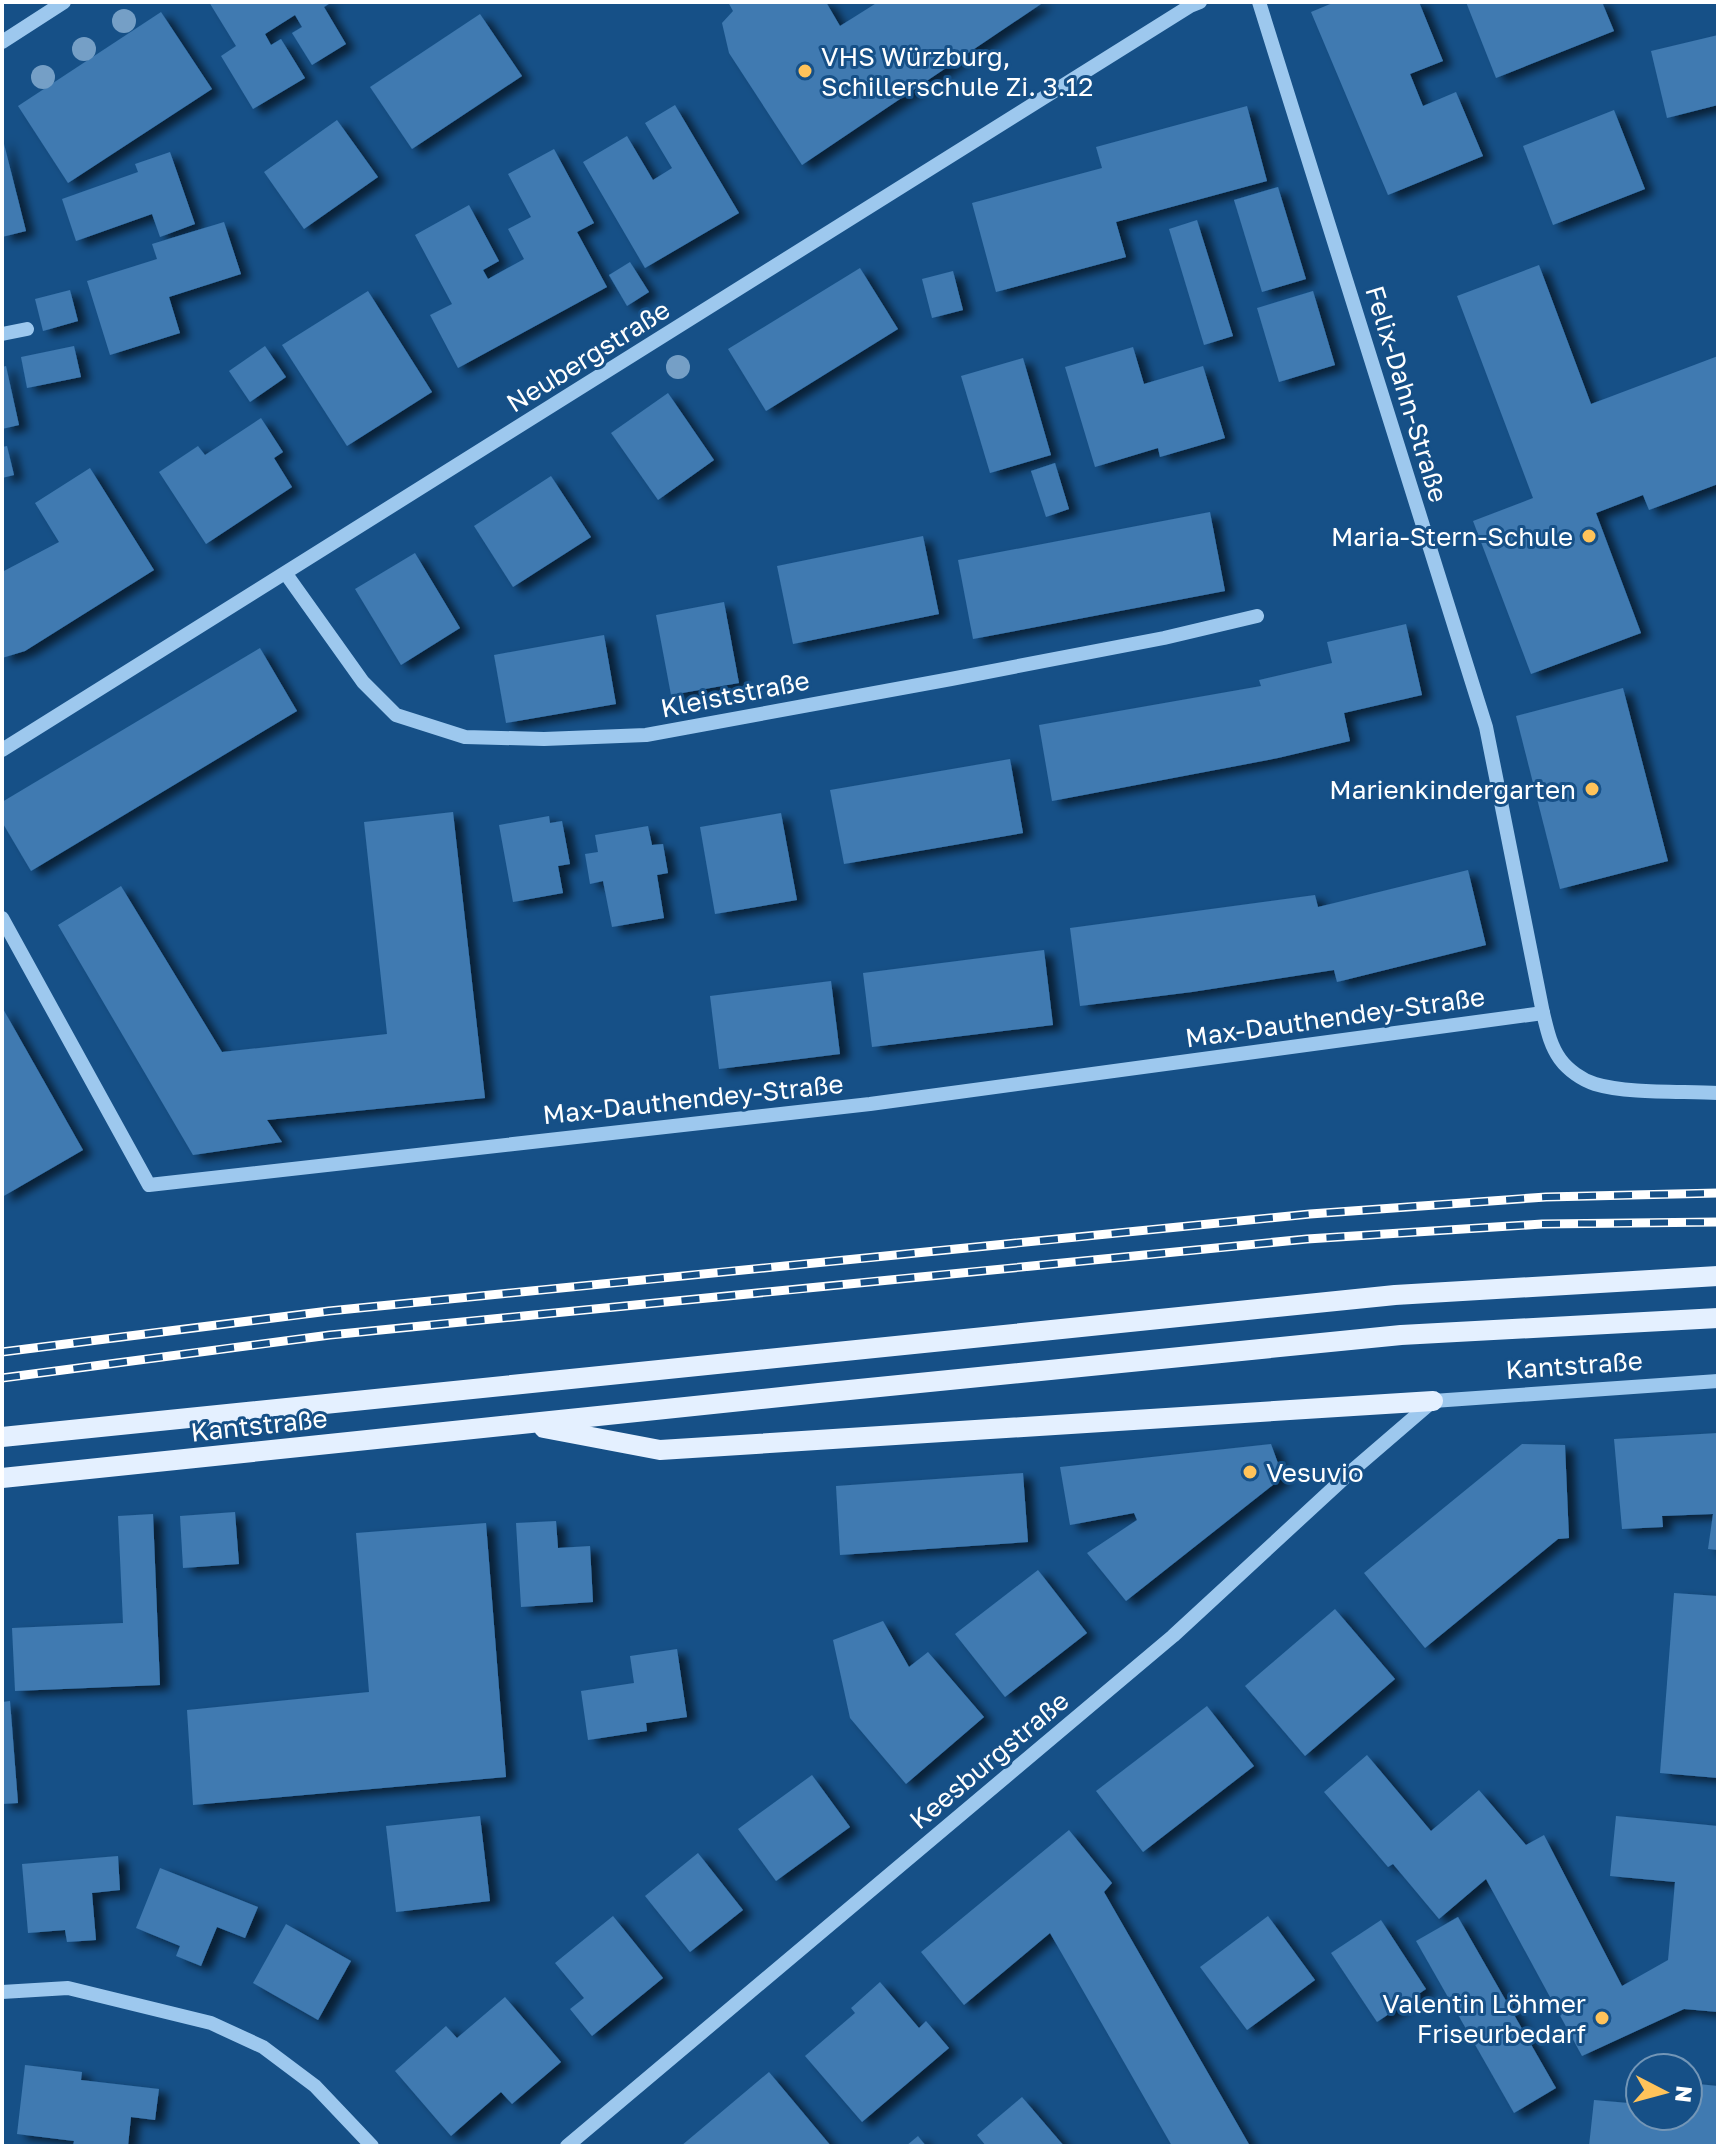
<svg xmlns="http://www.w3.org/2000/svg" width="1720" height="2148" viewBox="0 0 1720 2148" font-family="'Golos Text',sans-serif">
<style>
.building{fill:#3f7ab1;filter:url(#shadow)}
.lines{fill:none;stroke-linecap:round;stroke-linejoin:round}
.minor{stroke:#9dc8ee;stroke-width:14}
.major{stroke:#e4f0ff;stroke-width:20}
.rail-casing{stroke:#fff;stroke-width:9}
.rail{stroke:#165087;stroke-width:6;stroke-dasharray:18;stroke-linecap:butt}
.tree{fill:#759fc6}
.poi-dot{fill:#ffc35a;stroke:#165087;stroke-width:3}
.labels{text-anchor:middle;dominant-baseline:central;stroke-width:6;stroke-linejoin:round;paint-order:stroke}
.poi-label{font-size:26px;fill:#fff;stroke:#165087;text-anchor:end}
.street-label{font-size:26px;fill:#fff;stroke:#165087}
</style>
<defs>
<filter id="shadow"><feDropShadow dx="9" dy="5" stdDeviation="4" flood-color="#0009"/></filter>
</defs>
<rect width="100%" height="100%" fill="#165087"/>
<!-- building -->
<g class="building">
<polygon points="209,2 332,2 324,7 346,44 312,65 292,33 302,27 295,15 265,34 271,45 281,39 305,78 253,109 221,56 236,46"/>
<polygon points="728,2 826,2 840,26 878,2 1044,2 802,165 729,53 722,23 733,11"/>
<polygon points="1335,2 1419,2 1443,61 1410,74 1423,106 1456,92 1483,156 1388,195 1311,12"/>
<polygon points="1466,2 1602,2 1614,31 1496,78"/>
<polygon points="161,12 212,89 68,183 18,106"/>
<polygon points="480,14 522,76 412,149 370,87"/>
<polygon points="1718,35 1718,105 1667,118 1651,51"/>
<polygon points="675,105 739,213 645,268 583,162 627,136 653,180 672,168 645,123"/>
<polygon points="1247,106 1267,181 1116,222 1126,257 996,292 972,203 1102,168 1096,147"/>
<polygon points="1614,110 1645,189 1553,225 1523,146"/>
<polygon points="337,120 378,177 304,229 264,172"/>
<polygon points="2,136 26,231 2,237"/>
<polygon points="554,149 594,223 577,232 607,287 458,368 430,315 452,304 415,235 469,205 499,261 483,270 488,279 524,259 508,229 531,217 508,174"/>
<polygon points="170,152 195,224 160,237 152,214 76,241 62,199 138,172 135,164"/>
<polygon points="1278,187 1306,279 1262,292 1234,200"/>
<polygon points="1197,220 1233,336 1204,345 1169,229"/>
<polygon points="224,222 241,274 169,297 180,333 110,355 87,281 157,259 152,244"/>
<polygon points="630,262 649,292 627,306 609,275"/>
<polygon points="1539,265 1591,404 1718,356 1718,484 1649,510 1643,495 1596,513 1641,633 1531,674 1473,521 1533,498 1457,296"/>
<polygon points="860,268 898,329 766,411 728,349"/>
<polygon points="953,271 963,310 932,318 922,279"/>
<polygon points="70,290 78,321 43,331 35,299"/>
<polygon points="368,291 432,392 347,446 282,345"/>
<polygon points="1313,291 1335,365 1279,382 1257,308"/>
<polygon points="74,346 81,377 27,388 21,357"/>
<polygon points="265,346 286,377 250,402 229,371"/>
<polygon points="1133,347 1144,384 1203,366 1225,438 1160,457 1158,448 1095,467 1065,367"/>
<polygon points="1023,358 1051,455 990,473 961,376"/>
<polygon points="6,366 19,425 2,429 2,367"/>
<polygon points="668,393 714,460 658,500 611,433"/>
<polygon points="261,418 283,452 274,458 292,487 206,544 159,472 198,446 205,455"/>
<polygon points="7,446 14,475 2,478 2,447"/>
<polygon points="1055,463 1069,509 1046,517 1031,471"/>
<polygon points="90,468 154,570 25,651 2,658 2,572 59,542 35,503"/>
<polygon points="551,476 591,537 513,587 474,526"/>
<polygon points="1210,512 1225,591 973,639 958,560"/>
<polygon points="923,536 939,614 793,644 777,566"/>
<polygon points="415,553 460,628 401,665 355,589"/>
<polygon points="724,602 739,683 671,695 656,615"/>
<polygon points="1406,624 1422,695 1344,713 1350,741 1278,758 1052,801 1039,725 1261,686 1259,680 1332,663 1327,642"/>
<polygon points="604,635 616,704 506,723 494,655"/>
<polygon points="260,648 297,711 31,871 2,822 2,802"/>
<polygon points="1623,688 1668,861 1560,889 1516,716"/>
<polygon points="1010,759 1023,833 844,864 830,790"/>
<polygon points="453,812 485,1098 267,1120 282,1142 193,1155 58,925 121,886 222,1052 387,1034 364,822"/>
<polygon points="781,813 797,900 715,914 700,827"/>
<polygon points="549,816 550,823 562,821 570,864 558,866 563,893 513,902 499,825"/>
<polygon points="648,826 652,845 663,844 668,873 657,875 664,918 612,927 603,881 590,884 585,854 598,852 595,835"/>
<polygon points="1468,870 1486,945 1337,982 1334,970 1192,992 1080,1006 1070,928 1315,895 1318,907"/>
<polygon points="1044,950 1053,1025 872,1047 863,973"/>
<polygon points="831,981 840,1054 719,1069 710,996"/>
<polygon points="2,1007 83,1150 2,1197"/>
<polygon points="1718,1433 1718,1550 1708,1549 1713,1514 1662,1516 1663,1527 1622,1529 1614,1439"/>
<polygon points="1271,1444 1283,1477 1126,1601 1087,1553 1137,1520 1134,1513 1070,1525 1060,1467"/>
<polygon points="1522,1444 1565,1445 1569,1538 1558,1539 1425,1648 1364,1573"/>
<polygon points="1023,1473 1028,1542 840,1555 836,1486"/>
<polygon points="235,1512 239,1564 183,1568 180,1516"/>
<polygon points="153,1514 160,1685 15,1691 12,1628 123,1623 118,1516"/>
<polygon points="556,1521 558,1548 590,1546 593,1602 521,1607 516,1523"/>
<polygon points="486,1523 506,1777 193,1805 187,1710 369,1692 356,1533"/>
<polygon points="1038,1570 1087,1633 1005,1697 955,1634"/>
<polygon points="1674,1593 1718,1596 1718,1778 1660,1773"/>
<polygon points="1335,1609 1395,1679 1305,1756 1245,1686"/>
<polygon points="883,1621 909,1667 928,1652 984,1717 906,1784 850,1718 833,1640"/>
<polygon points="677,1649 687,1717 646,1723 647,1731 588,1740 581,1691 634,1683 630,1656"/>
<polygon points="10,1701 18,1803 2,1804 2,1702"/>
<polygon points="1207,1706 1254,1766 1143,1852 1096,1791"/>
<polygon points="1367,1755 1431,1831 1479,1790 1526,1845 1544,1835 1622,1986 1668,1960 1675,1882 1610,1876 1616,1816 1718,1826 1718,2012 1684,2009 1582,2056 1486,1879 1439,1919 1393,1864 1388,1867 1324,1792"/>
<polygon points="812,1775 850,1827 776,1881 738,1829"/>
<polygon points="480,1816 490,1901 396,1912 386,1826"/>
<polygon points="1069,1830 1112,1883 1104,1892 1250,2146 1172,2146 1050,1933 964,2005 921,1952"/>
<polygon points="698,1853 743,1910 690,1952 645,1896"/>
<polygon points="118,1856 120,1890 92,1893 96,1940 67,1942 65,1930 28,1933 22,1864"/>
<polygon points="160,1868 258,1907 245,1938 217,1927 201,1966 176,1956 180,1946 136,1928"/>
<polygon points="613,1916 663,1978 592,2036 570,2009 584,1998 555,1963"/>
<polygon points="1268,1916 1315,1980 1247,2030 1200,1967"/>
<polygon points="1458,1917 1556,2088 1514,2113 1416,1941"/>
<polygon points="1381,1920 1426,1989 1377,2022 1331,1953"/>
<polygon points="286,1924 351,1961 318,2020 253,1983"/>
<polygon points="880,1982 919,2028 926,2021 949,2048 862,2122 805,2056 855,2013 851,2008"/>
<polygon points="505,1997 561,2062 512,2104 501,2092 451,2136 395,2071 446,2026 457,2038"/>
<polygon points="25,2065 82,2072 81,2080 159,2089 155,2120 131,2117 128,2146 73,2146 74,2141 17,2134"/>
<polygon points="769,2072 831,2146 681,2146"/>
<polygon points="1688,2083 1718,2086 1718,2146 1589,2146 1594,2100 1640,2104 1640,2116 1688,2116"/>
<polygon points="1022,2097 1064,2146 986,2146 977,2135"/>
<polygon points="918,2136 926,2146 906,2146"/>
</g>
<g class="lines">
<!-- minor -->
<g class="minor">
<path d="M 1259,2 L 1486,727 L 1543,1013 C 1547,1029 1550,1045 1560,1059 C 1568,1070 1582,1080 1595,1084 C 1628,1094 1682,1091 1718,1093"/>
<polyline points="2,42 64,2"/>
<polyline points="2,334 27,329"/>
<polyline points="286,574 363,682 396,715 465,737 544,739 646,735 951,679 1164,638 1257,616"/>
<path d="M 2,750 C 399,504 793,253 1190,6 L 1200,2"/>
<polyline points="2,918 149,1185 870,1104 1543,1013"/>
<polyline points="2,1992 68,1988 211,2023 263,2047 315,2086 372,2146"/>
<polyline points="567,2146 1173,1636 1354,1469 1433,1401 1718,1381"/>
</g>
<!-- major -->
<g class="major">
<polyline points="544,1428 660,1450 1433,1401"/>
<polyline points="2,1437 1395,1295 1718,1276"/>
<polyline points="2,1478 819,1393 1401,1335 1718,1318"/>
</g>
<!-- rail casing -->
<g class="rail-casing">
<g id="rail">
<polyline points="2,1352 329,1311 1310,1214 1546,1197 1718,1193"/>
<polyline points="2,1378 330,1335 1307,1239 1542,1224 1718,1222"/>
</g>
</g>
<!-- rail -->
<use href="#rail" class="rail"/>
</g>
<!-- trees -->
<g class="tree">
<circle cx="124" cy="21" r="12"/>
<circle cx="84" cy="49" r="12"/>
<circle cx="43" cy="77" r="12"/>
<circle cx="678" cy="367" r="12"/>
</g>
<!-- markers -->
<g class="poi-dot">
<circle cx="805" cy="71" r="8"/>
<circle cx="1589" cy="536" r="8"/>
<circle cx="1592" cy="789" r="8"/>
<circle cx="1250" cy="1472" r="8"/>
<circle cx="1602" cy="2018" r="8"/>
</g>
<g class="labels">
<!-- poi labels -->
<g class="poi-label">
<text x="821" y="56" text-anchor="start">VHS Würzburg,<tspan x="821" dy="30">Schillerschule Zi. 3.12</tspan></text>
<text x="1573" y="536">Maria-Stern-Schule</text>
<text x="1576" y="789">Marienkindergarten</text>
<text x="1266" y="1472" text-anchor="start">Vesuvio</text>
<text x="1586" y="2003">Valentin Löhmer<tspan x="1586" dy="30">Friseurbedarf</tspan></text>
</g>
<!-- street labels -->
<g class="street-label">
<text transform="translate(588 356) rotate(-32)">Neubergstraße</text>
<text transform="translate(1407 394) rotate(73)">Felix-Dahn-Straße</text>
<text transform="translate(735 694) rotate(-11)">Kleiststraße</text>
<text transform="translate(1335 1017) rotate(-8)">Max-Dauthendey-Straße</text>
<text transform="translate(693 1099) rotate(-6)">Max-Dauthendey-Straße</text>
<text transform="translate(1574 1365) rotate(-4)">Kantstraße</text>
<text transform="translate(259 1425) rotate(-6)">Kantstraße</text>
<text transform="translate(989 1760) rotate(-40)">Keesburgstraße</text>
</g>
</g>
<!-- border -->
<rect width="1720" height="2148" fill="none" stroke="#ffffff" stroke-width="8"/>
<!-- north arrow -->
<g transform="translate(1664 2092) rotate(96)"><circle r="38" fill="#165087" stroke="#7396b7" stroke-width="2"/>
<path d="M0-6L14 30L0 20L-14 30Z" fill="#ffc35a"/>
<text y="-12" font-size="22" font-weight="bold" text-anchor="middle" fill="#ffffff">N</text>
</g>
</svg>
